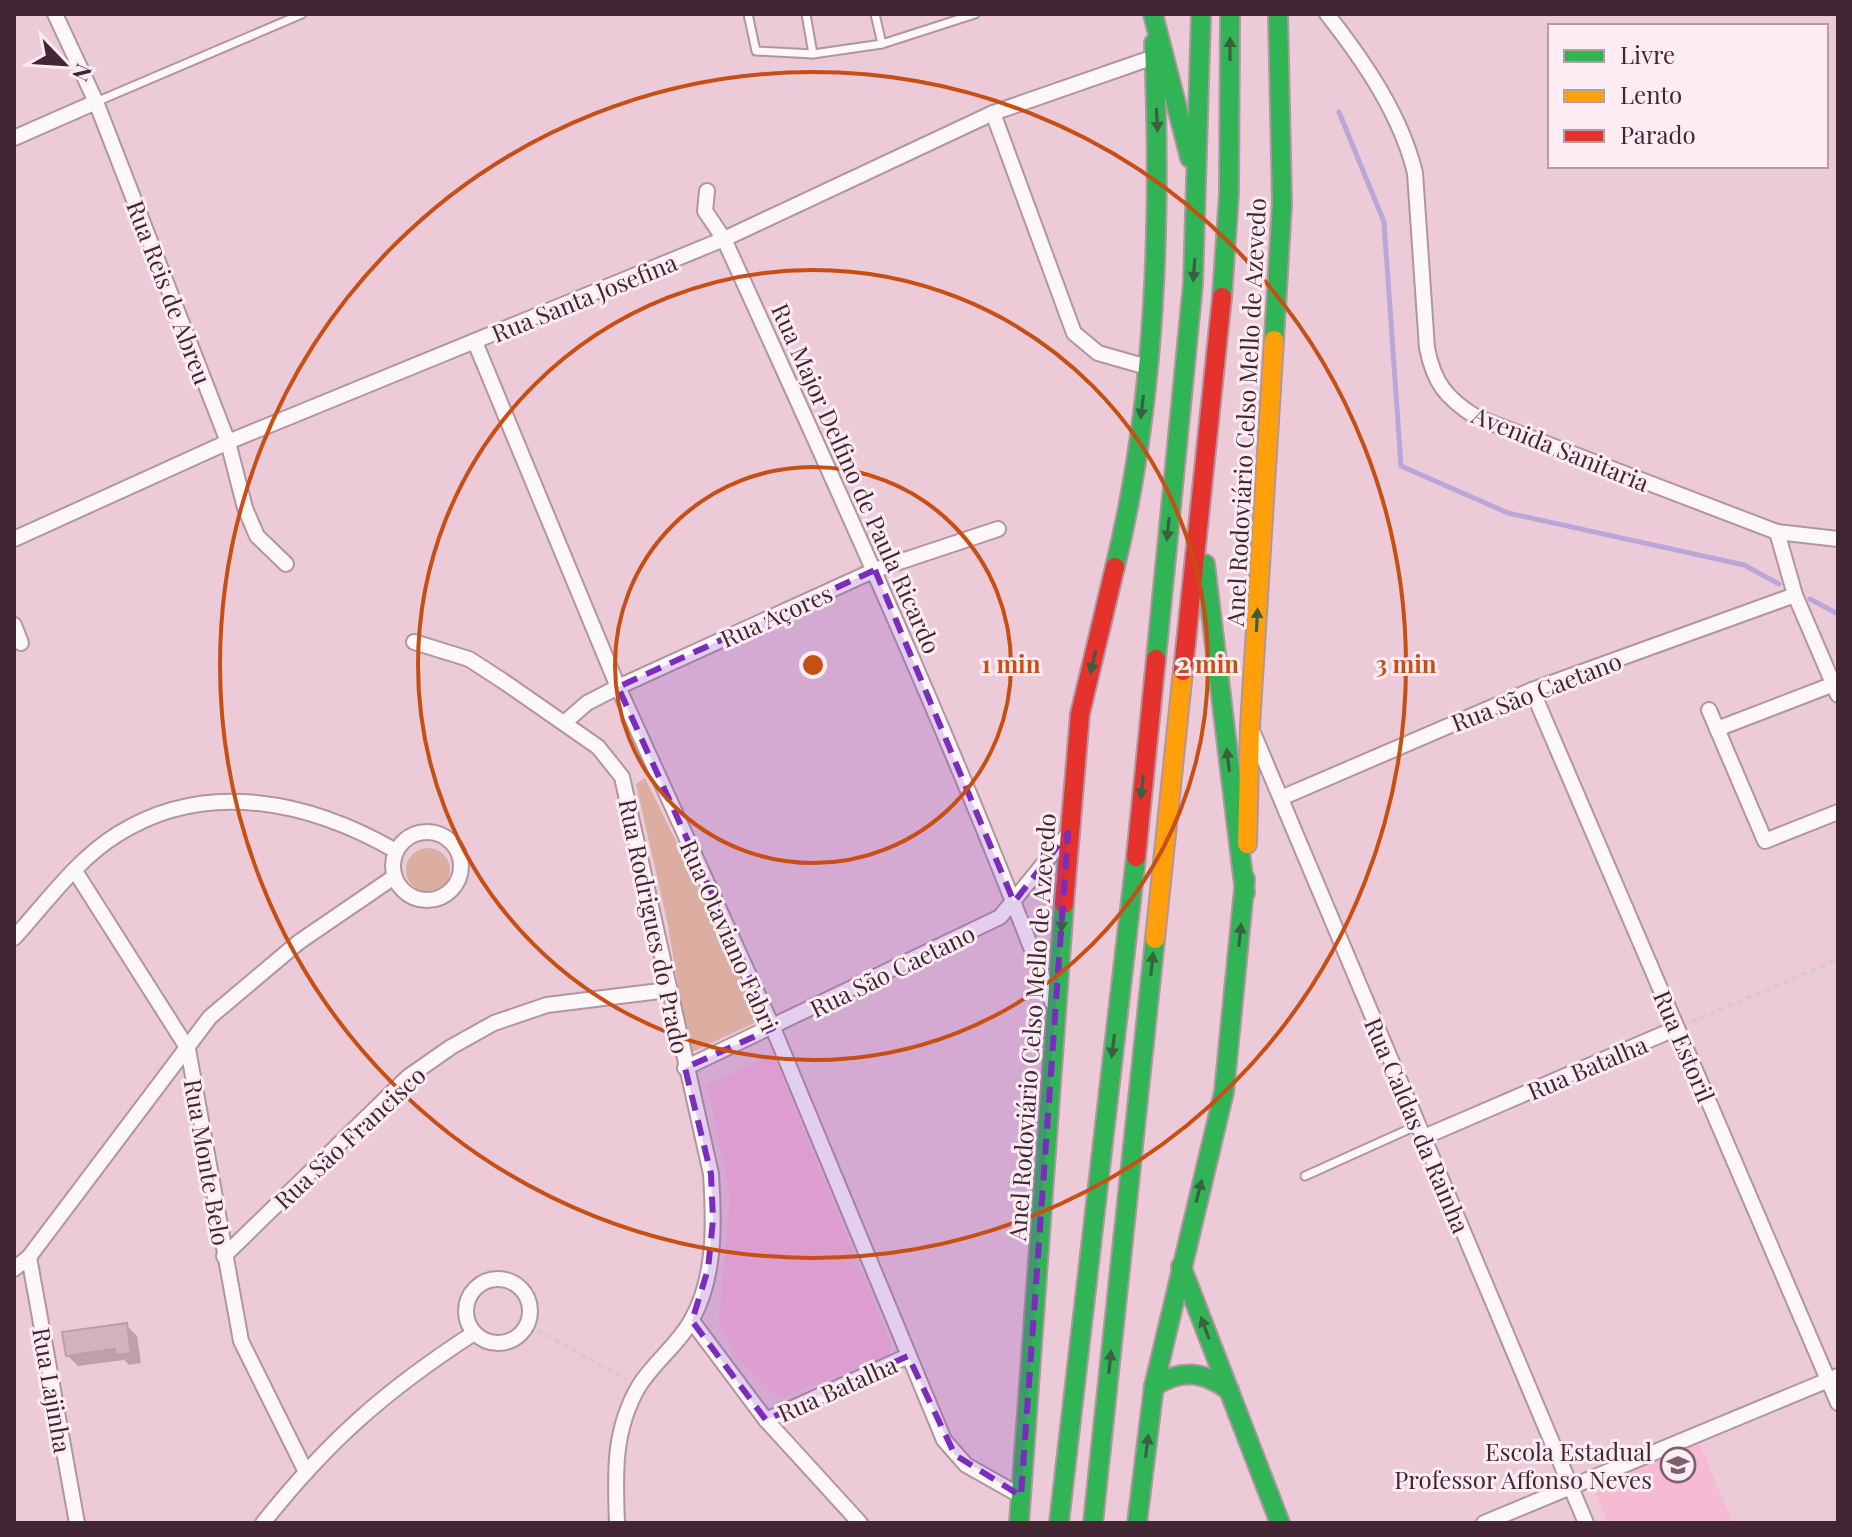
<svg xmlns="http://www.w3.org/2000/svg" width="1852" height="1537" viewBox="0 0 1852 1537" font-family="'Playfair Display',serif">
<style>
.built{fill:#f6bad3}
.green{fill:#dcada1}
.shadow{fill:#0003}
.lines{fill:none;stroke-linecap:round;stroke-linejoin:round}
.stream{stroke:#baa7da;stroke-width:5}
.building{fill:#d0b3bf;stroke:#ba9faa;stroke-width:2}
.lane-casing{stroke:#b195a1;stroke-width:11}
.street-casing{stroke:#b195a1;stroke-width:18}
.fast-casing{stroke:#b195a1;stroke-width:22}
.slow-casing{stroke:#b195a1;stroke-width:22}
.jam-casing{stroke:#b195a1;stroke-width:22}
.path{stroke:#d4cbcf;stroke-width:3;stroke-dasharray:6 4;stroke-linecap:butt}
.lane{stroke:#fcf7f9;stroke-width:7}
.street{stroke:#fcf7f9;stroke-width:14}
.fast{stroke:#30b455;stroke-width:18}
.slow{stroke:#ff9f0a;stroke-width:18}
.jam{stroke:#e5322d;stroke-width:18}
.oneway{fill:#3b5f41}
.marked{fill:#7b2cbf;fill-opacity:0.2;stroke:#7b2cbf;stroke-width:6;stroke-dasharray:16 10;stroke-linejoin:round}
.ring{fill:none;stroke:#c74f14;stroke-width:4}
.labels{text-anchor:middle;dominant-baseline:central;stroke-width:6;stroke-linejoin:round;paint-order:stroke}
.street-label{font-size:24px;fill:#432633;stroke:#fdedf3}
.poi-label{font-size:24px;fill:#432633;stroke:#fdedf3;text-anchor:end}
.centre{fill:#c74f14;stroke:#fdedf3;stroke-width:4}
.ring-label{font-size:24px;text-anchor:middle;font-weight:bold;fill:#c74f14;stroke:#fdedf3;stroke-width:6;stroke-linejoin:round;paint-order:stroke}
</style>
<rect width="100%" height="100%" fill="#eccad8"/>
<!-- built -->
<g class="built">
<polygon points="773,1054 892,1347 889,1356 779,1398 738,1359 719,1322 730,1195 707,1085"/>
<polygon points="1699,1443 1733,1523 1608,1523 1593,1487"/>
</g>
<!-- green -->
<g class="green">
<polygon points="645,778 763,1019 692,1052 687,1039 668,925 636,784"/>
<circle cx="428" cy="870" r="22"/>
</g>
<!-- shadow -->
<polygon class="shadow" points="126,1325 137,1336 141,1363 129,1365 124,1360 78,1366 68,1356"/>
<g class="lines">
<!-- stream -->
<g class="stream">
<polyline points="1339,112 1384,222 1401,466 1508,513 1744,565 1779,584"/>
<polyline points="1810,599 1838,614"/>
</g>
</g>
<!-- building -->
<polygon class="building" points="127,1323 131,1353 116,1355 115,1349 66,1356 62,1332"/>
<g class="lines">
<!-- lane casing -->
<g class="lane-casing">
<g id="lane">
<polyline points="748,14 756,51 813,54"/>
<polyline points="806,14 813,54 882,44"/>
<polyline points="875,14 882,44 975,14"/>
<polyline points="96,102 302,14"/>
<polyline points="1305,1176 1418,1125"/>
</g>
</g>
<!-- street casing -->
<g class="street-casing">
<g id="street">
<polyline points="55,14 96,102 228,442 245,508 257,536 286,564"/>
<path d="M 1327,14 C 1364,61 1401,115 1415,173 L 1427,348 C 1434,383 1446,398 1476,417 L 1777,532 L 1795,595 L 1838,695"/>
<polyline points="993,113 1074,333 1098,353 1147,367"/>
<polyline points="14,138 96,102"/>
<path d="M 707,191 L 705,211 L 724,239 C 839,491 954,743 1052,1002"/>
<polyline points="475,342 618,687 773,1028 944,1440 966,1465 1021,1496"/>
<polyline points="1777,532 1838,539"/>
<polyline points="14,539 228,442 724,239 993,113 1154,57"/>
<polyline points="14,625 21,643"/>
<path d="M 414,642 L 469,659 L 503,681 L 598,747 L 622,777 L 711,1174 C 714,1221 716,1276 692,1319 C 679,1344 654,1362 639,1386 C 613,1430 615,1474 617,1523"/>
<polyline points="1532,690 1838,1403"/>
<polyline points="1709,710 1765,841 1838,812"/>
<polyline points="564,723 587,703 618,687 875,570 998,529"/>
<polyline points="1717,729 1834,684"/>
<polyline points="1254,735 1586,1523"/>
<polyline points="1281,798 1532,690 1795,595"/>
<circle cx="427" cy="866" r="34"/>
<polyline points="75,871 188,1049 241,1341 305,1470"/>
<path d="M 14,938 C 46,903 77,859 118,834 C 207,778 311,802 396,851"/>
<polyline points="685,1068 1000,917 1068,834"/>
<polyline points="1424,1137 1677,1028"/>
<polyline points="224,1256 408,1077 451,1047 494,1023 547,1005 668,990"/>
<polyline points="29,1257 77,1523"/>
<polyline points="14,1269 29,1257 210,1017 299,942 394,877"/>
<circle cx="498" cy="1311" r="32"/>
<polyline points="692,1321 766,1420 860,1523"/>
<polyline points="766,1420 908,1356"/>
<path d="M 263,1523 C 328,1441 386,1390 474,1333"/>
<polyline points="1484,1523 1838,1376"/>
</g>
</g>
<!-- fast casing -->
<g class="fast-casing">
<g id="fast">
<polyline points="1153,14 1190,158"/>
<polyline points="1222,297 1229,194 1230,14"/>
<polyline points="1274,340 1282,204 1278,14"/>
<polyline points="1205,564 1245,893"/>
<path d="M 1115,567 C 1157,396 1161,218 1154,43"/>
<polyline points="1156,659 1193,284 1201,14"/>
<polyline points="1181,1266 1280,1523"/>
<path d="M 1154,1386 C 1182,1369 1202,1371 1229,1390"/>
<polyline points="1019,1523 1064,904"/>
<polyline points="1059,1523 1136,857"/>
<polyline points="1093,1523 1155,939"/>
<polyline points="1137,1523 1154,1386 1224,1092 1245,879"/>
</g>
</g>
<!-- slow casing -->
<g class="slow-casing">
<g id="slow">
<polyline points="1247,844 1250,726 1274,340"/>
<polyline points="1155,939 1183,671"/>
</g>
</g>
<!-- jam casing -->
<g class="jam-casing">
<g id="jam">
<polyline points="1183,671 1222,297"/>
<polyline points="1136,857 1156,659"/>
<polyline points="1064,904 1080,714 1115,567"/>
</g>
</g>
<!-- path -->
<g class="path">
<polyline points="1691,1022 1838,959"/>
<polyline points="528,1325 626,1379"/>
</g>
<!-- lane -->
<use href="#lane" class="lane"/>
<!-- street -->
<use href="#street" class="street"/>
<!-- fast -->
<use href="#fast" class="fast"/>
<!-- slow -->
<use href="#slow" class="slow"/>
<!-- jam -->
<use href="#jam" class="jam"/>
</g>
<!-- one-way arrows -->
<defs><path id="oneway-solid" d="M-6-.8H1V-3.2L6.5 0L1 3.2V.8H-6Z" transform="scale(2)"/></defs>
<g class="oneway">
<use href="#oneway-solid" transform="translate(1230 49) rotate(-90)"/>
<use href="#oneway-solid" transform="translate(1157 120) rotate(87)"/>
<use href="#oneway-solid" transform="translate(1194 270) rotate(94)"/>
<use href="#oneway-solid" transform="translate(1142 407) rotate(97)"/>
<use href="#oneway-solid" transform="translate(1168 529) rotate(96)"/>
<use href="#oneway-solid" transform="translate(1257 620) rotate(-87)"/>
<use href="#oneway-solid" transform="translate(1093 662) rotate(103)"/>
<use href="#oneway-solid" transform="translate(1228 760) rotate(-97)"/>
<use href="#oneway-solid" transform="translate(1142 787) rotate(96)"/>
<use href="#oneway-solid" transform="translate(1062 920) rotate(94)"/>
<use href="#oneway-solid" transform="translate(1240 935) rotate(-84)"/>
<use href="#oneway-solid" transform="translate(1152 964) rotate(-84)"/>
<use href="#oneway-solid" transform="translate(1113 1046) rotate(97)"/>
<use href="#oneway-solid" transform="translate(1199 1191) rotate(-76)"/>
<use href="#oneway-solid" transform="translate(1205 1328) rotate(-111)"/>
<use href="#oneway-solid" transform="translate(1110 1362) rotate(-84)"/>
<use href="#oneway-solid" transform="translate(1147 1446) rotate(-83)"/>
</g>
<!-- marked area -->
<path class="marked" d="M 875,570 L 1014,902 L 1068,833 L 1021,1496 L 955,1455 L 908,1356 L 766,1420 L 692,1321 L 708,1269 L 713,1220 L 711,1174 L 685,1068 L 773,1028 L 618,687 Z"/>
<!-- distance rings -->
<g class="ring">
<circle cx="813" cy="665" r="198"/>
<circle cx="813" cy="665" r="395"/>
<circle cx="813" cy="665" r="593"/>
</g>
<!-- icons -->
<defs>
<g id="school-ring" transform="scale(1.8)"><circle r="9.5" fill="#fdedf3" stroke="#7e5f6d" stroke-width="1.5"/><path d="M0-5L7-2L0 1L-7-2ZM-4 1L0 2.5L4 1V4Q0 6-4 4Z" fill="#7e5f6d"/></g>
</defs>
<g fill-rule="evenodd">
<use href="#school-ring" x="1678" y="1465"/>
</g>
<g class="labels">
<!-- street labels -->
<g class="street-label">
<text transform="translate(170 292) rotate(69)">Rua Reis de Abreu</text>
<text transform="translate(584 297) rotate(-22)">Rua Santa Josefina</text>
<text transform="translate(1245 412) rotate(-87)">Anel Rodoviário Celso Mello de Azevedo</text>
<text transform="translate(1561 448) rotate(22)">Avenida Sanitaria</text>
<text transform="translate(857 478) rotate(66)">Rua Major Delfino de Paula Ricardo</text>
<text transform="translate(776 615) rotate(-24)">Rua Açores</text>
<text transform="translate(1536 691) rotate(-21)">Rua São Caetano</text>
<text transform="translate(655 926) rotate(78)">Rua Rodrigues do Prado</text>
<text transform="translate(730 935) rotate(66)">Rua Otaviano Fabri</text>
<text transform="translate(892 970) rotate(-26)">Rua São Caetano</text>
<text transform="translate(1031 1027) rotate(-86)">Anel Rodoviário Celso Mello de Azevedo</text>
<text transform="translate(1685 1046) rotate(67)">Rua Estoril</text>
<text transform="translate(1587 1067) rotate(-23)">Rua Batalha</text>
<text transform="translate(1418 1125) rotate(67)">Rua Caldas da Rainha</text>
<text transform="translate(349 1137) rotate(-43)">Rua São Francisco</text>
<text transform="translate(208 1162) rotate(80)">Rua Monte Belo</text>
<text transform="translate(837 1388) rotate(-24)">Rua Batalha</text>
<text transform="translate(53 1390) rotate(80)">Rua Lajinha</text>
</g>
<!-- poi labels -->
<g class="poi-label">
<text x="1652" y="1451">Escola Estadual<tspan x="1652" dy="28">Professor Affonso Neves</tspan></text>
</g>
</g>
<circle cx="813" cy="665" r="12" class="centre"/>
<g class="ring-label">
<text x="1011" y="673">1 min</text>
<text x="1208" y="673">2 min</text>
<text x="1406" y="673">3 min</text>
</g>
<!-- border -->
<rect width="1852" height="1537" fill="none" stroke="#432633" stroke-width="32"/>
<!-- legend -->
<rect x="1548" y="24" width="280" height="144" fill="#fdedf3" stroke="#b39da6" stroke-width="2"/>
<rect x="1564" y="50" width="40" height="12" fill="#30b455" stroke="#b39da6" stroke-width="2"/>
<text x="1620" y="64" font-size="24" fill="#432633">Livre</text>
<rect x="1564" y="90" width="40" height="12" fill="#ff9f0a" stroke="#b39da6" stroke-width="2"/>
<text x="1620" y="104" font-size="24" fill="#432633">Lento</text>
<rect x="1564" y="130" width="40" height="12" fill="#e5322d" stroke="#b39da6" stroke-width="2"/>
<text x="1620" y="144" font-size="24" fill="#432633">Parado</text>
<!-- north arrow -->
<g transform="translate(64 64) rotate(115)" stroke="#fdedf3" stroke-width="6" paint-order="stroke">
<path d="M0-6L14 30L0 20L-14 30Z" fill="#432633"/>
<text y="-12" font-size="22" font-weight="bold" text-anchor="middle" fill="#432633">N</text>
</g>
</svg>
